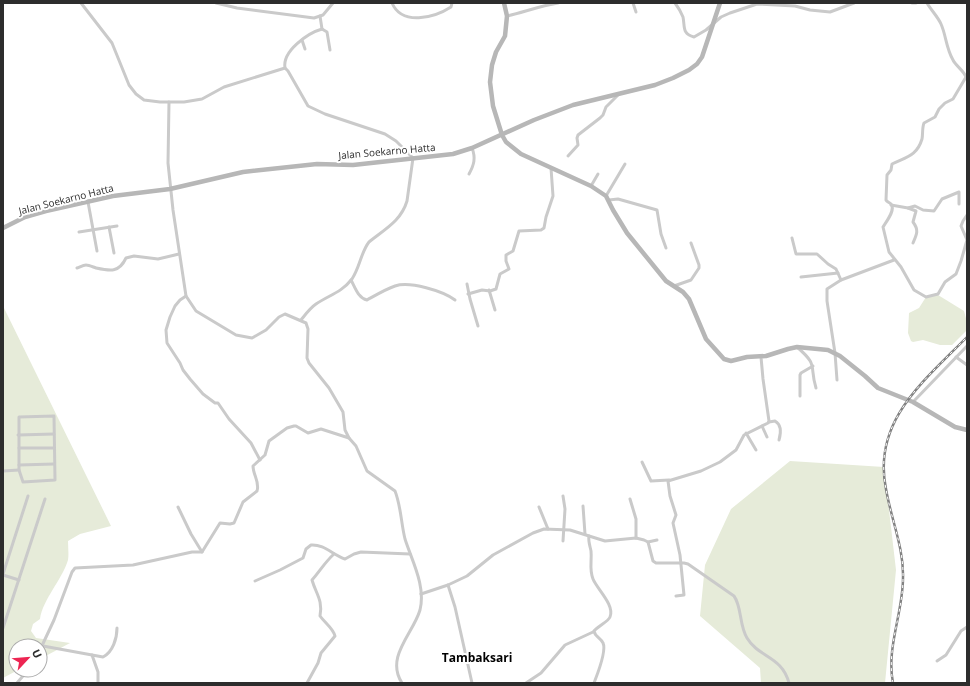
<svg xmlns="http://www.w3.org/2000/svg" width="970" height="686" viewBox="0 0 970 686" font-family="'Open Sans',sans-serif">
<style>
.green{fill:#e6ebd9}
.lines{fill:none;stroke-linecap:round;stroke-linejoin:round}
.street{stroke:#cacaca;stroke-width:3}
.secondary{stroke:#b7b7b7;stroke-width:4.5}
.rail-casing{stroke:#828282;stroke-width:2.5}
.rail{stroke:#fff;stroke-width:1;stroke-dasharray:3;stroke-linecap:butt}
.labels{text-anchor:middle;dominant-baseline:central;stroke-width:4;stroke-linejoin:round;paint-order:stroke}
.street-label{font-size:10px;fill:#2d2d2d;stroke:#fff}
.quarter-label{font-size:12px;font-weight:bold;fill:#000;stroke:#fff}
</style>
<rect width="100%" height="100%" fill="#fff"/>
<!-- green -->
<g class="green">
<polygon points="938,295 964,311 967,322 967,330 952,345 940,345 923,340 913,342 911,341 908,333 909,313 919,308 926,297"/>
<path d="M 3,306 L 111,526 L 80,534 L 68,541 C 68,547 69,554 68,560 C 62,580 43,599 40,619 L 33,624 L 31,631 L 36,638 L 70,643 L 40,659 L 40,646 L 16,646 L 16,670 L 18,670 L 3,678 Z"/>
<polygon points="790,461 884,467 896,570 885,683 761,683 760,668 700,616 705,565 731,509"/>
</g>
<g class="lines">
<!-- street -->
<g class="street">
<path d="M 81,3 L 112,43 L 129,85 L 136,94 L 144,100 L 160,102 L 184,102 L 202,99 L 224,87 L 285,68 L 288,71 L 308,106 L 325,114 L 385,134 L 396,141 L 413,158 L 407,201 C 401,221 385,229 369,242 C 361,252 360,267 352,279 C 341,293 329,295 316,304 C 310,308 305,315 301,320"/>
<polyline points="216,3 237,8 314,18 323,15 333,3"/>
<path d="M 392,3 C 402,26 434,18 451,7 L 452,3"/>
<polyline points="633,3 636,12"/>
<path d="M 675,3 C 678,7 681,12 683,17 C 685,27 682,34 694,37 L 706,30 L 721,17 L 730,13 L 757,4 L 795,6 L 810,10 L 830,12 L 854,3"/>
<polyline points="912,3 916,3"/>
<path d="M 927,3 C 931,10 938,17 941,24 C 946,35 946,48 953,60 C 956,66 964,71 966,77 L 953,99 L 945,103 L 939,109 L 935,117 L 924,123 C 922,128 923,134 922,139 C 917,156 906,157 892,164 L 891,170 L 887,175 L 886,200 C 887,202 889,202 891,204 C 896,210 886,222 883,227 L 889,252 L 901,267 L 914,290 L 926,297 L 938,294 L 945,282 L 956,274 L 961,261 L 967,240 L 961,226 L 963,221 L 967,215"/>
<polyline points="320,16 322,29"/>
<path d="M 507,16 C 524,12 540,6 558,3"/>
<polyline points="322,29 327,32 330,50"/>
<polyline points="302,40 305,49"/>
<path d="M 285,68 C 282,51 308,33 322,29"/>
<polyline points="568,156 578,145 577,138 578,135 600,118 603,115 606,107 618,95"/>
<path d="M 469,174 C 474,165 476,158 472,148"/>
<polyline points="591,186 598,174"/>
<polyline points="606,196 625,164"/>
<polyline points="609,200 618,199 657,210 661,234 666,248"/>
<polyline points="88,202 97,251"/>
<path d="M 891,205 L 908,208 L 916,211 L 913,222 C 919,230 917,234 913,243"/>
<polyline points="908,208 915,206 923,210 934,211 942,199 959,192 959,204"/>
<polyline points="109,227 114,253"/>
<polyline points="79,232 117,226"/>
<polyline points="792,238 796,254 817,254 828,264 836,269 841,280"/>
<path d="M 77,268 C 80,267 83,265 86,265 C 89,265 93,267 96,268 C 110,271 119,273 126,258 L 134,256 L 158,259 L 179,254"/>
<polyline points="801,277 838,273"/>
<path d="M 351,280 C 355,287 358,298 367,300 C 376,295 386,289 395,286 C 410,281 443,291 455,300"/>
<polyline points="467,284 470,299 478,326"/>
<polyline points="674,286 691,280 699,268 699,265 691,243"/>
<polyline points="489,290 495,310"/>
<polyline points="468,294 482,290 490,291 496,289 500,274 509,269 506,261 506,255 513,251 519,231 541,230 544,228 546,217 553,196 551,168"/>
<polyline points="186,296 180,300 175,306 170,317 166,330 167,343 180,363 183,370 190,379 203,394 215,403 218,403 229,419 251,443 260,460"/>
<path d="M 797,347 C 819,366 809,365 816,388"/>
<polyline points="956,357 967,365"/>
<polyline points="837,380 835,353 827,301 827,289 841,280 894,260"/>
<polyline points="800,396 800,375 801,373 813,366"/>
<polyline points="913,402 967,346"/>
<polygon points="54,416 55,480 23,482 19,470 19,417"/>
<path d="M 769,422 L 775,421 C 782,425 781,433 779,440"/>
<polyline points="762,426 767,437"/>
<polyline points="746,433 756,450"/>
<polyline points="18,435 54,434"/>
<path d="M 349,438 L 356,446 L 367,471 L 395,491 C 401,506 401,523 405,539 C 412,561 426,586 420,610 C 413,634 385,657 402,683"/>
<polyline points="19,448 54,448"/>
<polyline points="642,462 651,481 669,480"/>
<polyline points="19,465 54,464"/>
<polyline points="3,471 19,470"/>
<polyline points="630,499 636,519 636,538"/>
<polyline points="583,506 585,534"/>
<polyline points="178,507 191,534 202,552"/>
<polyline points="539,507 548,529"/>
<path d="M 589,536 C 588,541 590,546 591,551 C 592,561 589,569 593,579 C 597,589 615,605 610,617 C 609,621 597,627 594,631 C 595,637 601,638 603,643 C 607,651 597,675 594,683"/>
<polyline points="563,541 565,509 563,496"/>
<polyline points="648,542 657,540"/>
<polyline points="3,574 28,496"/>
<polyline points="3,575 19,580"/>
<path d="M 255,581 L 280,570 L 303,558 L 306,549 L 311,545 C 324,544 333,555 345,559 L 354,554 L 361,552 L 410,554"/>
<polyline points="448,585 455,607 472,683"/>
<path d="M 421,594 L 448,585 L 467,576 L 493,555 L 533,533 L 544,529 L 570,530 L 605,541 L 636,538 L 644,540 L 648,542 L 653,561 L 656,563 L 684,563 L 688,564 L 734,596 C 742,607 739,625 747,638 C 759,658 782,656 789,683"/>
<polyline points="676,596 684,595 680,555 673,523 676,515 670,496 668,481 701,471 720,462 736,450 744,435 768,423 769,421 763,379 761,357"/>
<polyline points="3,628 45,499"/>
<path d="M 43,646 L 103,657 C 113,652 117,638 117,628"/>
<path d="M 40,650 L 54,620 L 72,572 L 75,568 L 133,565 L 192,552 L 202,552 L 220,523 L 230,524 L 234,523 L 243,502 L 257,491 C 260,482 253,475 253,466 L 265,455 L 269,441 L 287,428 L 294,426 L 296,426 L 308,433 L 321,429 L 349,438 L 345,430 L 343,412 L 329,388 L 309,363 L 307,358 L 308,329 L 306,323 L 285,314 L 279,317 L 266,330 L 252,338 L 236,335 L 196,311 L 186,296 L 173,210 L 168,163 L 169,102"/>
<polyline points="92,655 98,672 98,683"/>
<polyline points="937,661 946,655 961,631 967,627"/>
<polyline points="17,683 28,670"/>
<path d="M 307,683 L 318,663 L 321,653 L 335,636 C 333,628 325,623 320,616 C 323,600 316,594 312,580 C 320,571 325,562 334,554"/>
<polyline points="526,683 541,673 565,645 593,632"/>
</g>
<!-- secondary -->
<g class="secondary">
<polyline points="504,3 507,16 505,36 496,52 492,65 490,82 493,106 502,135 506,142 521,154 591,186 606,196 613,210 627,233 666,281 683,292 689,299 706,339 724,359 731,361 747,357 766,356 788,349 797,347 828,350 840,356 865,376 878,388 913,402 955,427 967,430"/>
<polyline points="3,228 25,217 46,211 113,196 170,189 243,172 317,164 353,165 453,154 472,148 534,120 573,105 655,85 673,78 689,70 697,64 702,57 720,3"/>
</g>
<!-- rail casing -->
<g class="rail-casing">
<path id="rail" d="M 893,683 C 886,648 903,613 903,578 C 904,548 891,519 886,489 C 872,421 924,381 967,337"/>
</g>
<!-- rail -->
<use href="#rail" class="rail"/>
</g>
<g class="labels">
<!-- street labels -->
<g class="street-label">
<text transform="translate(387 151) rotate(-5)">Jalan Soekarno Hatta</text>
<text transform="translate(66 199) rotate(-14)">Jalan Soekarno Hatta</text>
</g>
<!-- quarter labels -->
<g class="quarter-label">
<text x="477" y="657">Tambaksari</text>
</g>
</g>
<!-- border -->
<rect width="970" height="686" fill="none" stroke="#2d2d2d" stroke-width="8"/>
<!-- north arrow -->
<g transform="translate(28 658) rotate(64)"><circle r="19" fill="#ffffff" stroke="#ababab"/>
<path d="M0-3L7 15L0 10L-7 15Z" fill="#ed2552"/>
<text y="-6" font-size="11" font-weight="bold" text-anchor="middle" fill="#2d2d2d">U</text>
</g>
</svg>
